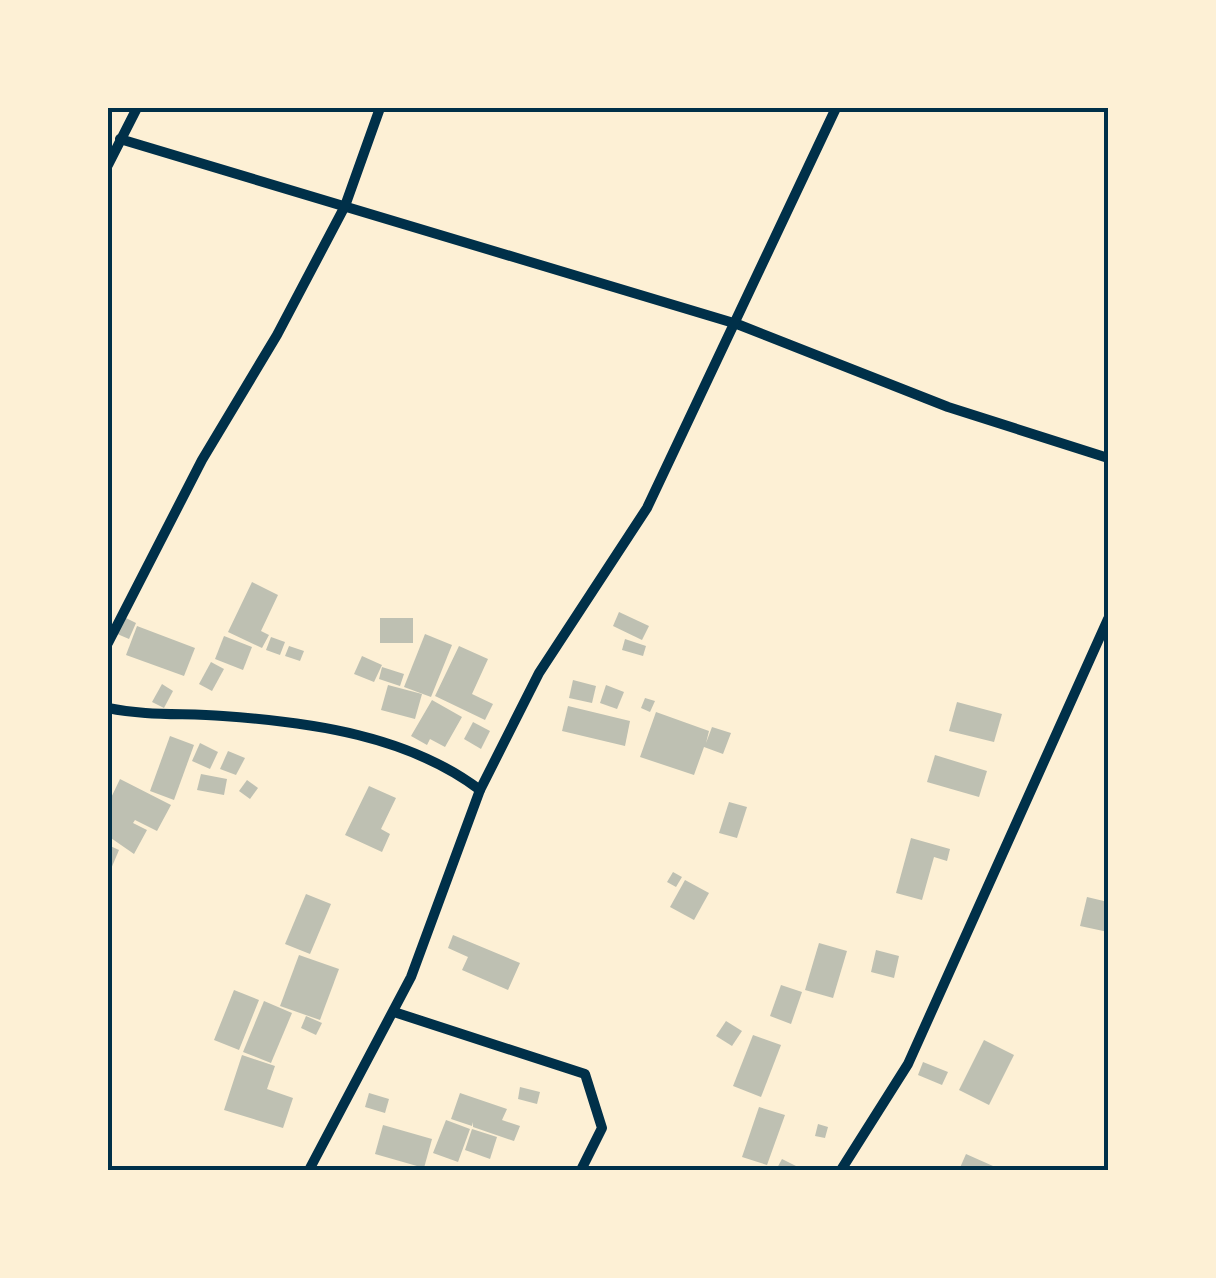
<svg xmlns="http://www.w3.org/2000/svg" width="1216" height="1278" viewBox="0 0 1216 1278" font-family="'Fira Sans',sans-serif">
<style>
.building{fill:#bec0b2}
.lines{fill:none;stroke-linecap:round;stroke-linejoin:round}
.minor{stroke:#003049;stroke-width:10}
.neatline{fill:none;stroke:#003049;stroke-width:4}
</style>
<rect width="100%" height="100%" fill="#fdf0d5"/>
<!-- building -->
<g class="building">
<polygon points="252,582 278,595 261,631 269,635 262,648 228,632"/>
<polygon points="619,612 649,626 642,640 613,626"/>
<polygon points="122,616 136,623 129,639 115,633"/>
<rect x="380" y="618" width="33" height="25"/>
<polygon points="137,626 195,648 184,676 126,655"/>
<polygon points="425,634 452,645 431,697 404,687"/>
<polygon points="224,636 252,647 243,670 215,659"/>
<polygon points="271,637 285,642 280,655 266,650"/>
<polygon points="625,639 646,646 643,656 622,650"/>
<polygon points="289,646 304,651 300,661 285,656"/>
<polygon points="459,646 488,659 472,694 493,704 485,720 435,696"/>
<polygon points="362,656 382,665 374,682 354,674"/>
<polygon points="211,662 224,669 212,691 199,684"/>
<polygon points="382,667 404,674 400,686 379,679"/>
<polygon points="573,680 596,686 592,703 569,698"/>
<polygon points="162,684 173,691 164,708 152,702"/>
<polygon points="388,685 422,694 415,719 381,710"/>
<polygon points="606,685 624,692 617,709 600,703"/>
<polygon points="645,698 655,701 650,712 641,708"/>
<polygon points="432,700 462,717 445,747 430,739 427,745 411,736"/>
<polygon points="957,702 1002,714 994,742 949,731"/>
<polygon points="568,706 630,721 625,746 562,731"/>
<polygon points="656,712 709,731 706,743 712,727 731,733 723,754 704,747 694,775 640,757"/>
<polygon points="473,722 490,731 481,749 464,739"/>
<polygon points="170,736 194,745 174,800 150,791"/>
<polygon points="200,743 218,752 210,769 192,761"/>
<polygon points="228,751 245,758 236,775 220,769"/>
<polygon points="935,755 987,771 979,797 927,782"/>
<polygon points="201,774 227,779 224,795 197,790"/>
<polygon points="120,779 171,805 157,831 135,820 133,823 147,830 134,854 108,836 108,804"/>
<polygon points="247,780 258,788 250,799 239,791"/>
<polygon points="369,786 396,798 381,829 390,834 382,852 345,835"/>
<polygon points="729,802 747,807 737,838 719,833"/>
<polygon points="911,838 950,849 947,861 934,857 922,900 896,893"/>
<polygon points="108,845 119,850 108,876"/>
<polygon points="673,872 682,877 676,887 667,882"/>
<polygon points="685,880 709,893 694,920 670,907"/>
<polygon points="306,894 331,904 310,954 285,944"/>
<polygon points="1087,897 1108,902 1108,932 1080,926"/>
<polygon points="453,935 520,963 508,990 462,970 468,957 448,948"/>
<polygon points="819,943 847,951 833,998 805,990"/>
<polygon points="876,950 899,956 894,978 871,972"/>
<polygon points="299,955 339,969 320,1020 280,1006"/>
<polygon points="781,985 802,992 791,1024 770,1016"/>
<polygon points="234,990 259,1000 239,1050 214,1040"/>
<polygon points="264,1001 292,1013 271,1063 243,1052"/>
<polygon points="306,1016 322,1023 316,1035 301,1028"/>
<polygon points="726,1021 742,1031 732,1046 716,1036"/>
<polygon points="753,1035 781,1045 761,1097 733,1086"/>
<polygon points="984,1040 1014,1055 989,1105 959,1090"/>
<polygon points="242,1055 275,1066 267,1089 293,1098 283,1128 224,1110"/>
<polygon points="923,1062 948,1072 942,1085 918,1075"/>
<polygon points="520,1087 540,1092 537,1104 518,1099"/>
<polygon points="369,1093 389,1099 385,1113 365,1107"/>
<polygon points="460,1093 507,1109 502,1120 520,1126 514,1141 473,1127 473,1122 472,1126 451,1119"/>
<polygon points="759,1107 785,1115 767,1165 742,1157"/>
<polygon points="446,1120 470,1129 458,1162 433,1153"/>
<polygon points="818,1124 828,1127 825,1138 815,1136"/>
<polygon points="383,1125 432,1139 424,1168 375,1154"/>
<polygon points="472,1129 497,1137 490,1159 465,1150"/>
<polygon points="966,1154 1002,1170 959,1170"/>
<polygon points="782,1159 796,1166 794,1170 776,1170"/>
</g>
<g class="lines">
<!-- minor -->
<g class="minor">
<polyline points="120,139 737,324 948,407 1108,458"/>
<polyline points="108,165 137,108"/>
<polyline points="108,643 202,460 277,335 345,206 380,108"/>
<path d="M 108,708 C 147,716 184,713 223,716 C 311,722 409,736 480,790"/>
<polyline points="394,1012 585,1074 602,1128 581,1170"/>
<polyline points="309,1170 411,977 480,790 539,673 647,508 836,108"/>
<polyline points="841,1170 908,1064 1108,619"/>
</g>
</g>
<!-- border -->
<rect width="1216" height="1278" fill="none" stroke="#fdf0d5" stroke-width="220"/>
<rect x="110" y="110" width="996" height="1058" class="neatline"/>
</svg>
